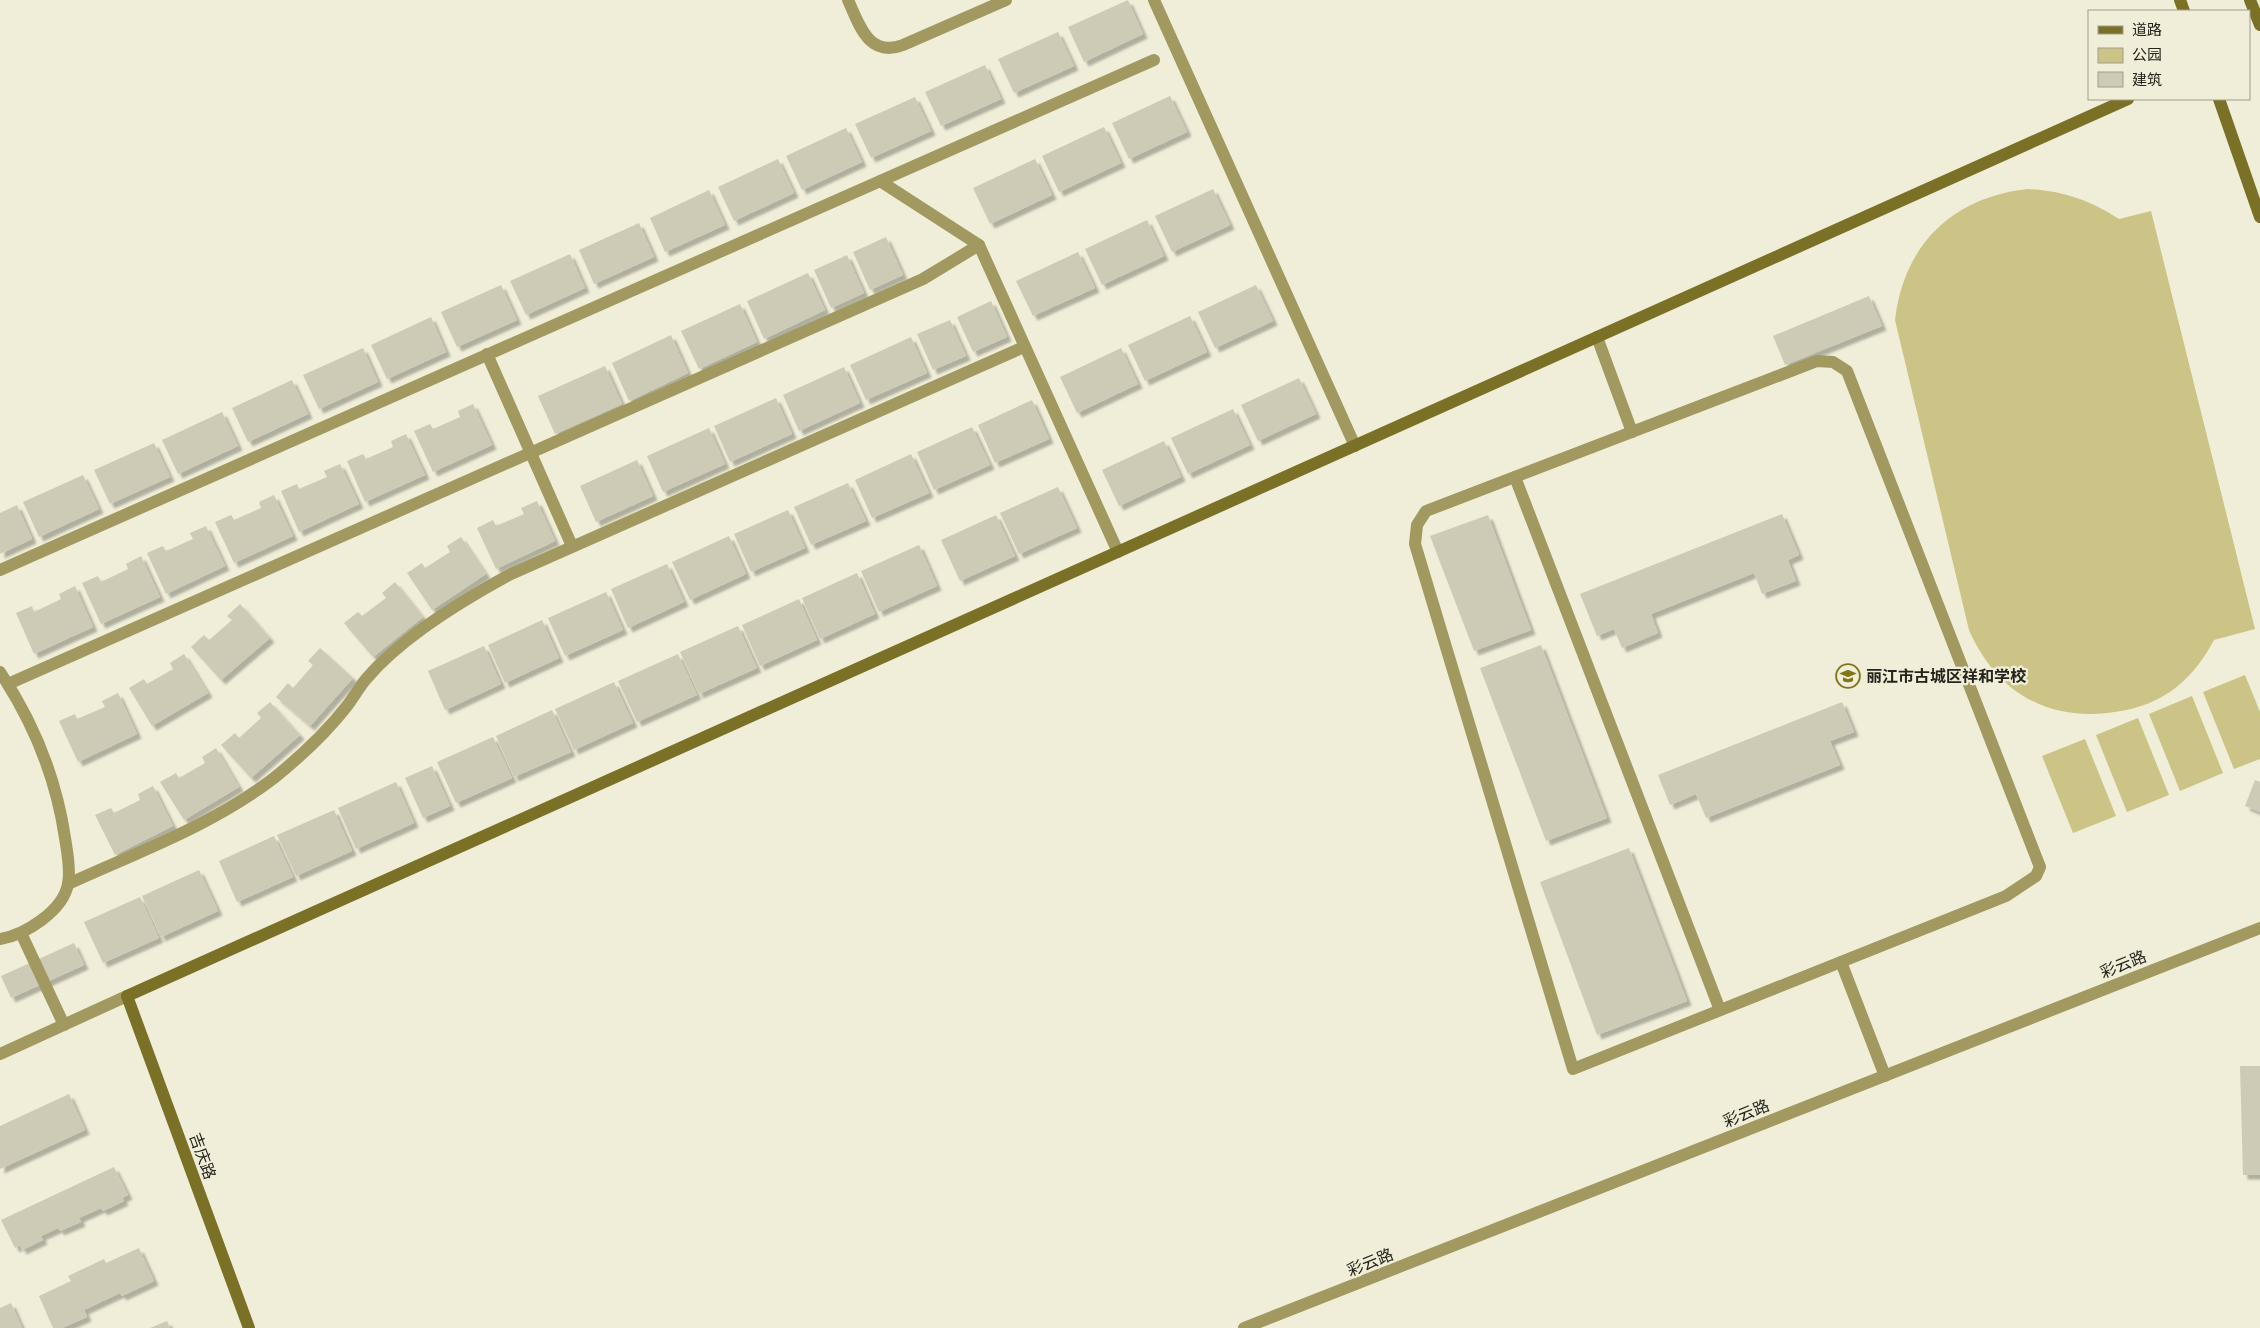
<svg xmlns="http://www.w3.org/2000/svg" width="2260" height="1328" viewBox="0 0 2260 1328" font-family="Manrope,'Noto Sans SC',sans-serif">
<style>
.green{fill:#ccc486}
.building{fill:#cdcbb6;filter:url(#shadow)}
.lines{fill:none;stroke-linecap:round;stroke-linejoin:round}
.lane{stroke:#a1995f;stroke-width:12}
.street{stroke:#a1995f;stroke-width:12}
.secondary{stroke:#7a7026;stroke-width:12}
.labels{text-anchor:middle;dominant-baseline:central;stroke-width:4.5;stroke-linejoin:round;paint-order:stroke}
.poi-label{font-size:16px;font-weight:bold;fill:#25241c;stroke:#f0edd8;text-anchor:start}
.street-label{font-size:16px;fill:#25241c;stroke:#f0edd8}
</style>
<defs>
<filter id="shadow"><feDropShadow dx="4.5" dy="4.5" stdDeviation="1" flood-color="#0004"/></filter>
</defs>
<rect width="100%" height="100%" fill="#f0edd8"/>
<!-- green -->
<g class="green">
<path d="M 2028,189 C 2063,191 2090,200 2119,219 L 2151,211 L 2255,629 L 2214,640 C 2190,685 2158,708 2107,713 C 2043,720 1995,689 1969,630 L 1895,320 C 1904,244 1953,197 2028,189 Z"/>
<polygon points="2245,675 2260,712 2260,759 2234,769 2203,692"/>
<polygon points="2192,696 2223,773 2180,791 2149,714"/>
<polygon points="2138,718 2169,795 2127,812 2096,735"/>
<polygon points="2085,739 2116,816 2073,833 2042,756"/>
</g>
<!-- building -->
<g class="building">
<polygon points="1128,0 1143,34 1084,62 1068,27"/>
<polygon points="1058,32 1074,66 1014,93 998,59"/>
<polygon points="985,65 1001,99 941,126 925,92"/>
<polygon points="1170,96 1187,132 1129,159 1112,123"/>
<polygon points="915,97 931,131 871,158 855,124"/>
<polygon points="1104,127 1121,163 1059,192 1042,156"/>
<polygon points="846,128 862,162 802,190 786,156"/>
<polygon points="778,159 794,193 734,221 718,187"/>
<polygon points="1035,159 1052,195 990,224 973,188"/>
<polygon points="1213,189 1230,225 1172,252 1155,216"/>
<polygon points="709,190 725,225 665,252 650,218"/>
<polygon points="1147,220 1164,256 1102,285 1085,249"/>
<polygon points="639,223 654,257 594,284 579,250"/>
<polygon points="886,237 903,275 870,290 853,252"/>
<polygon points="1078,252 1095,288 1033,316 1016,281"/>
<polygon points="570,254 585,288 526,315 510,281"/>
<polygon points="847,255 864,293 831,308 814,270"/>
<polygon points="808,273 825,310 764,339 747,301"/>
<polygon points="501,285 517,320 457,347 441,312"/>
<polygon points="1256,285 1273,321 1215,348 1198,312"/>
<polygon points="1869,296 1882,326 1785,365 1773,336"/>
<polygon points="991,301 1007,337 973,352 957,317"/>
<polygon points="740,304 757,342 699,369 681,331"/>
<polygon points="1190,316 1207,352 1145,381 1128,345"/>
<polygon points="431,317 446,352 387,379 371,345"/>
<polygon points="950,320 966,356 933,370 917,334"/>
<polygon points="671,335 688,373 629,401 612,363"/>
<polygon points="911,337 927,373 866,400 850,365"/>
<polygon points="363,348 378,382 319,409 303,375"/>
<polygon points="1121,348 1138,384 1077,413 1060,377"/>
<polygon points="605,366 622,404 555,434 538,396"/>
<polygon points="844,367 860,403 799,431 783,395"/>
<polygon points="1299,378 1316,414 1258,441 1241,405"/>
<polygon points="292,380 308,414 248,442 232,408"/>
<polygon points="776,398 792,434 730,462 714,426"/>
<polygon points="1032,400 1049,439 995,463 978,425"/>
<polygon points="473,404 492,445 433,472 414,431 430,424 433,429 460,417 458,411"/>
<polygon points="1233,409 1250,445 1188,474 1171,438"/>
<polygon points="222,412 238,446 178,474 162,440"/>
<polygon points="972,427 990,465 934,490 917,452"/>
<polygon points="709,428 725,464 663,492 647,456"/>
<polygon points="406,434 425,475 365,502 347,461 363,454 366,459 393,447 391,441"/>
<polygon points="1164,441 1181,477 1119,506 1102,470"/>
<polygon points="154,443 170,477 110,504 94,470"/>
<polygon points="911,454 929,493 872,518 855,480"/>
<polygon points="637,460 653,496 596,522 580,486"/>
<polygon points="340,464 359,504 299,532 281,491 297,484 299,489 327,477 324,471"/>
<polygon points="83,475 99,509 39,537 23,502"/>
<polygon points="848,483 866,521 811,545 794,507"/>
<polygon points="1058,487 1077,528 1019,554 1000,513"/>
<polygon points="274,495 293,536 234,563 215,522 231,515 234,520 261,508 259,502"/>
<polygon points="537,501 555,541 496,569 477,528 493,520 496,526 524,514 521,508"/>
<polygon points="17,505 32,539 0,554 0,513"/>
<polygon points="788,510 805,548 751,572 734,534"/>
<polygon points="1782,514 1799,555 1788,560 1796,581 1762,594 1754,573 1651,614 1658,633 1622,648 1614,629 1597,636 1580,594"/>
<polygon points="996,515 1015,556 960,581 941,540"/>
<polygon points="1488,515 1531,630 1474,651 1430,536"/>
<polygon points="206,526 225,566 166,594 147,553 163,546 166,551 193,539 190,533"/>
<polygon points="729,536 746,574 690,600 672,562"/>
<polygon points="461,537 486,574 432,610 407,573 422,563 425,568 450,552 447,546"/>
<polygon points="919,545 937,586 879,612 861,571"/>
<polygon points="141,556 160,597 101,624 82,583 98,576 101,582 128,569 126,564"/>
<polygon points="667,564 684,602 628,628 611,589"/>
<polygon points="857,573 875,614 820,639 802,598"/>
<polygon points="395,582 423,617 373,657 344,623 358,612 362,616 386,598 382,593"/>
<polygon points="75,586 93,627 34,654 16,613 32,606 34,612 61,599 59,594"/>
<polygon points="606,592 623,630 565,656 548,618"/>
<polygon points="799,599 817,640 760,666 742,625"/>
<polygon points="240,604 270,638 221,680 191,647 204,635 209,640 232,620 227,616"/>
<polygon points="542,620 559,658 505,683 488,645"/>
<polygon points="738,626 757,668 699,694 680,652"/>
<polygon points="1541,645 1607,818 1546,841 1480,668"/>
<polygon points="484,646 501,684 445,710 428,671"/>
<polygon points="320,648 353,678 310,726 276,697 288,683 293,688 313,665 308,661"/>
<polygon points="184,654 208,693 152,726 129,688 144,679 147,684 173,669 170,663"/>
<polygon points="678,654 697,695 637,722 618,681"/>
<polygon points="614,682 633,723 574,750 555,709"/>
<polygon points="118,693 137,734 78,762 59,721 75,714 77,719 105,707 102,701"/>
<polygon points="270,702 300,735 251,778 221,745 235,733 239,738 261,718 257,713"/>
<polygon points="1842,702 1854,732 1830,741 1840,765 1706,818 1696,794 1670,805 1658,775"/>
<polygon points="552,710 571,752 514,777 496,736"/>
<polygon points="493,737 512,778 456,803 437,762"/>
<polygon points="216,748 239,787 184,820 160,782 176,773 179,778 205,763 202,757"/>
<polygon points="432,766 450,806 423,818 405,778"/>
<polygon points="2255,780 2260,782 2260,812 2245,806"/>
<polygon points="396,782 414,823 356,849 338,808"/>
<polygon points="153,786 173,826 115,855 95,815 111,808 114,813 140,800 138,794"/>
<polygon points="334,810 352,851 296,876 277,835"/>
<polygon points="274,836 293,877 237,902 219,861"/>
<polygon points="1629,848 1687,1001 1597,1035 1540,882"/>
<polygon points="199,870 218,911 161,937 142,896"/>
<polygon points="140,897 159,938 103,963 84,922"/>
<polygon points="74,943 84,965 11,998 1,976"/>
<polygon points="2240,1066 2260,1066 2260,1175 2243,1175"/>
<polygon points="69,1094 85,1130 0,1169 0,1126"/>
<polygon points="114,1167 128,1195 122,1198 124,1201 103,1211 101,1208 79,1218 81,1222 60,1231 58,1228 41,1236 43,1240 22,1250 20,1245 15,1248 1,1220"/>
<polygon points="139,1248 154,1281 122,1296 120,1293 84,1310 87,1317 62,1328 53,1328 39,1296 71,1281 68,1276 104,1259 106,1263"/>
<polygon points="11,1303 22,1328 0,1328 0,1308"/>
<polygon points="167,1321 170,1328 150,1328"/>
</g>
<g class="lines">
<!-- lane -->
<g class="lane">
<polyline points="880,181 979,245 1118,552"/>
<polyline points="1597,337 1632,432"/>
<polyline points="487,354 572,546"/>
<polygon points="1817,361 1833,362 1847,371 2040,867 2036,876 2006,896 1573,1069 1415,544 1417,525 1426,511"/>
<polyline points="1515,477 1720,1010"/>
<polyline points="0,570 1154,60"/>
<path d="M 0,672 C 34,723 56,777 65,838 C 67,851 71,870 68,884 C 63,911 25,935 0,939"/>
<polyline points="8,684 923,279 979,245"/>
<path d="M 68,884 C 138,852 213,825 274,778 C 300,757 326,733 347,706 C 354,697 359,687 367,678 C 403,636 463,600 511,574 L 1024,347"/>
<polyline points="21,933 64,1025"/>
<polyline points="1841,962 1885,1076"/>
</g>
<!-- street -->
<g class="street">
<path d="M 848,0 C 859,24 868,58 903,45 L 1006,0"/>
<polyline points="1154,0 1355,446"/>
<polyline points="0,1054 127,996"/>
<polyline points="1244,1328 2260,928"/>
</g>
<!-- secondary -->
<g class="secondary">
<polyline points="2180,0 2184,11"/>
<polyline points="2250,0 2260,25"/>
<polyline points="2219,99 2260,217"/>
<polyline points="249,1328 127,996 2128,99"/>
</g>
</g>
<!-- icons -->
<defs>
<g id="school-ring" transform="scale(1.25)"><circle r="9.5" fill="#f0edd8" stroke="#817518" stroke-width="1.5"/><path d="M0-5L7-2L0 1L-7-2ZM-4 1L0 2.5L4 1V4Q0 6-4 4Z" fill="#817518"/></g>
</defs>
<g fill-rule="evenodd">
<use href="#school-ring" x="1848" y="676"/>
</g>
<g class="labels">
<!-- poi labels -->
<g class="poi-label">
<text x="1866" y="676">丽江市古城区祥和学校</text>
</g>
<!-- street labels -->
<g class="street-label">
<text transform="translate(2123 964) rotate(-22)">彩云路</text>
<text transform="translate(1746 1113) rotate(-22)">彩云路</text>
<text transform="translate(203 1156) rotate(70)">吉庆路</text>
<text transform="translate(1370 1262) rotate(-22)">彩云路</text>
</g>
</g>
<!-- legend -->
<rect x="2088" y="10" width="162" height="90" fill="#f0edd8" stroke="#9f9d8d"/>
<rect x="2098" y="26" width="25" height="8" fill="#7a7026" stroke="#9f9d8d"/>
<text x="2132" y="35" font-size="15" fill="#25241c">道路</text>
<rect x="2098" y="48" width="25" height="15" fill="#ccc486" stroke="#9f9d8d"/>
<text x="2132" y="60" font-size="15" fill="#25241c">公园</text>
<rect x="2098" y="72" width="25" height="15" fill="#cdcbb6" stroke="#9f9d8d"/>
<text x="2132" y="85" font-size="15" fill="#25241c">建筑</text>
</svg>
